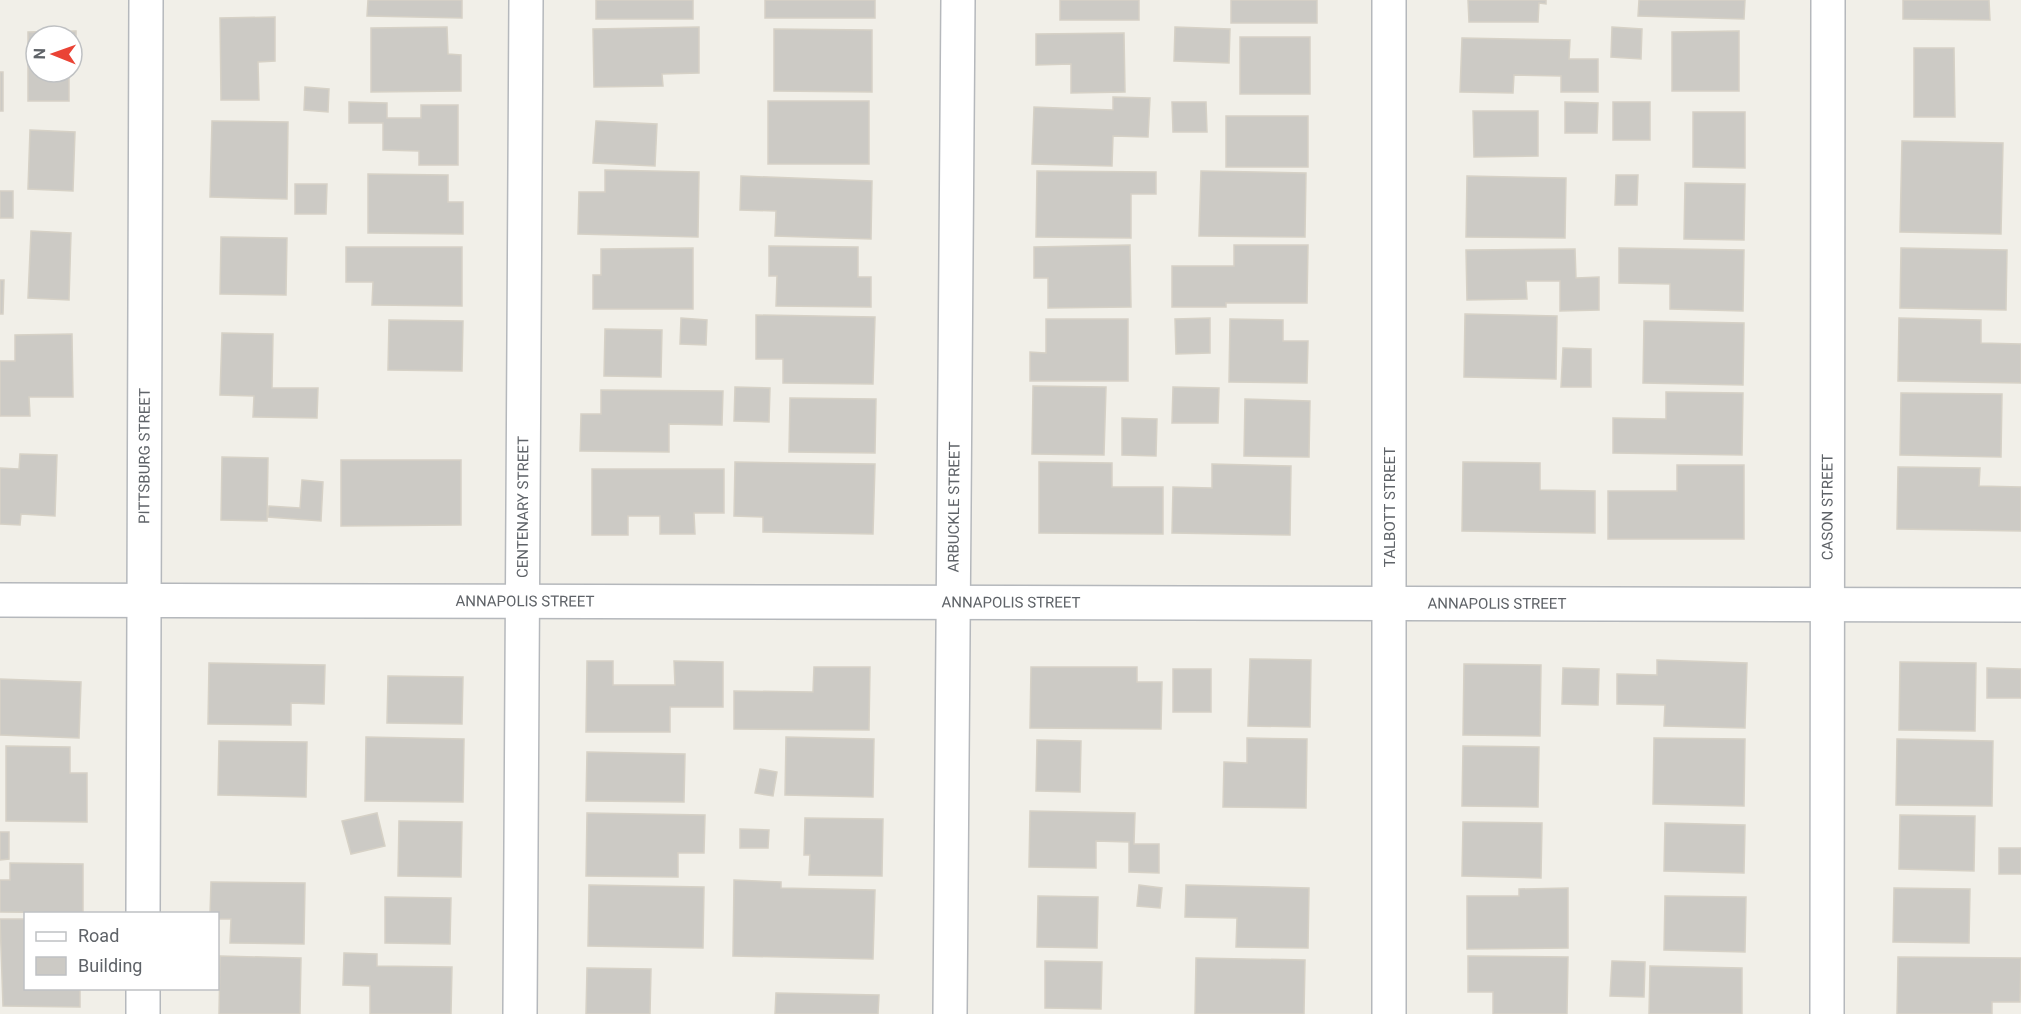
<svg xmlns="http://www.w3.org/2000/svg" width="2021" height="1014" viewBox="0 0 2021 1014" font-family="Roboto,sans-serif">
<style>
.building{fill:#cccac5;stroke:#d6d1c6;stroke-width:1.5}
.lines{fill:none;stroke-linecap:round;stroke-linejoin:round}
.minor-casing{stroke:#b5b8bc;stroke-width:36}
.minor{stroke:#fff;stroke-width:33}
.labels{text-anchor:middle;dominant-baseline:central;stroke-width:4.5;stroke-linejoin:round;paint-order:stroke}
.street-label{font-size:15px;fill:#5f6368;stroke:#fff}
</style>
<rect width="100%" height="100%" fill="#f1efe8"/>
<!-- building -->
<g class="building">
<polygon points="368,0 462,0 462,18 367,16"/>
<rect x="596" y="0" width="97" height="19"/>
<rect x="765" y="0" width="110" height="18"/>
<rect x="1060" y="0" width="79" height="20"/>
<rect x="1231" y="0" width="86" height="23"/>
<polygon points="1468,0 1546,0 1546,4 1539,3 1538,22 1469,22"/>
<polygon points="1639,0 1745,0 1744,19 1638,16"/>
<polygon points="1903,0 1989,0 1990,20 1903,19"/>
<polygon points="275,17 275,61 258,62 259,100 221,100 220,18"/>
<polygon points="447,27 448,54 461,55 461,91 371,92 371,28"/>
<polygon points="699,27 699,73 662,74 663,86 594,87 593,29"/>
<polygon points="1175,27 1230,29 1229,63 1174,61"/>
<polygon points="1612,27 1642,29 1641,59 1611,57"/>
<polygon points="774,29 872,30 872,92 774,91"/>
<polygon points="76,31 76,61 72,61 72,36 36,36 36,72 69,72 69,101 28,101 28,32"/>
<polygon points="1739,31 1739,91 1672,91 1672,32"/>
<polygon points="1124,33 1125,92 1071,93 1071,64 1036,65 1036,34"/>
<rect x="1240" y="37" width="70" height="57"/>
<polygon points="1462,38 1570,40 1569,59 1598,59 1598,92 1561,92 1561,76 1514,75 1513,93 1460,92"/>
<polygon points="1914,48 1954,48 1955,117 1914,117"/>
<rect x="0" y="72" width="3" height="39"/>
<polygon points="305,87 329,89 328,112 304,110"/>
<polygon points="1113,97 1150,98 1148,137 1113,136 1112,166 1032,164 1034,107 1113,110"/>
<rect x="768" y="101" width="101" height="63"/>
<polygon points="349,102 387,103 387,118 421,118 421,105 458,105 458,165 419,165 419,151 383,150 383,123 349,123"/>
<polygon points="1172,102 1206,102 1207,132 1173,132"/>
<polygon points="1565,102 1598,103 1597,133 1565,133"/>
<rect x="1613" y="102" width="37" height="38"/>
<polygon points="1473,111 1538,111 1538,156 1474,157"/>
<polygon points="1693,112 1745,112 1745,168 1693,167"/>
<rect x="1226" y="116" width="82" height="51"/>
<polygon points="212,121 288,122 287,199 210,197"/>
<polygon points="596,121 657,124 655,166 593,163"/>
<polygon points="30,130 75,132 73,191 28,189"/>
<polygon points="1902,141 2003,143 2001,234 1900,232"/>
<polygon points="605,170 699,172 698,237 578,234 579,192 605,192"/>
<polygon points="1037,171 1156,172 1156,194 1131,194 1131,238 1036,237"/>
<polygon points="1201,171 1306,173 1305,237 1199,236"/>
<polygon points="368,174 448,175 448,202 463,202 463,234 368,233"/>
<polygon points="1616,175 1638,175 1637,205 1615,205"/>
<polygon points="741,176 872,181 871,239 775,236 776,211 740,210"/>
<polygon points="1467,176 1566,178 1565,238 1466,237"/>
<polygon points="1685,183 1745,184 1744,240 1684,239"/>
<polygon points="295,184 327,184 326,214 295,214"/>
<rect x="0" y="191" width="13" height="27"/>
<polygon points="31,231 71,233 69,300 28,298"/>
<polygon points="221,237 287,238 286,295 220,294"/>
<polygon points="1130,245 1131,307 1048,308 1048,278 1034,278 1034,247"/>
<polygon points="1234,245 1308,245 1307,303 1226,303 1226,307 1172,307 1172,266 1234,266"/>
<polygon points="769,246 858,247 858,277 871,277 871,307 776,306 777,276 769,276"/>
<polygon points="346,247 462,247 462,306 372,305 373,282 346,282"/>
<polygon points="693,248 693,309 593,309 593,275 601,275 601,249"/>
<polygon points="1619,248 1744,250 1743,311 1670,309 1670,284 1619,283"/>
<polygon points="1901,248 2007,250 2006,310 1900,308"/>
<polygon points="1575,249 1576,278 1599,277 1599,310 1560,311 1560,281 1526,281 1527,299 1467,300 1466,250"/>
<polygon points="0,280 4,280 3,314 0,314"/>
<polygon points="1465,314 1557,316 1556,379 1464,377"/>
<polygon points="756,315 875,317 873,384 783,383 783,359 756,359"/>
<polygon points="681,318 707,320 706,345 680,344"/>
<polygon points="1210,318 1210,353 1176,354 1175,319"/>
<polygon points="1899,318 1981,320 1981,343 2021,344 2021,383 1898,381"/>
<polygon points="1046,319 1128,319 1128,381 1030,381 1030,352 1046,353"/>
<polygon points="1230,319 1283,320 1283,341 1308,341 1307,383 1229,382"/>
<polygon points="389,320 463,321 462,371 388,370"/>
<polygon points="1644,321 1744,323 1743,385 1643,383"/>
<polygon points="605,329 662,330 661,377 604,376"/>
<polygon points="222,333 273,334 272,388 318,388 317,418 253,417 254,396 220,395"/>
<polygon points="72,334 73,397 29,397 30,416 0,416 0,361 15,361 15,335"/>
<polygon points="1563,348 1591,349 1591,387 1561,387"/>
<polygon points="1033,386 1106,387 1104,455 1032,454"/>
<polygon points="735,387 770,388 769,422 734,421"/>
<polygon points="1173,387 1219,388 1218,423 1172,423"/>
<polygon points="601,390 723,391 722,425 669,424 669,452 580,451 581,414 601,414"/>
<polygon points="1666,392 1743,393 1742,455 1613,453 1613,418 1666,419"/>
<polygon points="1901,393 2002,394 2001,457 1900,455"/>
<polygon points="790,398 876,399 875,453 789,452"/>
<polygon points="1245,399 1310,401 1309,457 1244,456"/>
<polygon points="1122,418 1157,419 1156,456 1122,455"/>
<polygon points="20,454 57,455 55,516 21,514 20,525 0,524 0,468 19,469"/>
<polygon points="222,457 268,458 267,521 221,520"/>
<polygon points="341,460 461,460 461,525 341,526"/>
<polygon points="735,462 875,464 873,534 763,532 763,517 734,516"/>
<polygon points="1039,462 1112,463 1112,487 1163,487 1163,534 1039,533"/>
<polygon points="1463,462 1540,463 1540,490 1595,491 1595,533 1462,531"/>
<polygon points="1212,464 1291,466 1290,535 1172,533 1173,487 1212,488"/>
<polygon points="1677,465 1744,465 1744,539 1608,539 1608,491 1677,491"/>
<polygon points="1898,467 1980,468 1979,486 2021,487 2021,531 1897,529"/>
<polygon points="592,469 724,469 724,513 694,513 695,534 660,534 660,516 628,516 628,535 592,535"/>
<polygon points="302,480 323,482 321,521 268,517 269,506 300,508"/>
<polygon points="1250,659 1311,660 1310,727 1248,726"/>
<polygon points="1657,660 1747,663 1745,728 1664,726 1665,705 1617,704 1617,674 1657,675"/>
<polygon points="587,661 613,661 613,685 675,685 674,661 723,662 723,707 670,707 670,732 586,732"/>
<polygon points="1900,662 1976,663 1975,731 1899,730"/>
<polygon points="209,663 325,665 324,704 291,703 291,725 208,724"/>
<polygon points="1464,664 1541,665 1540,736 1463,735"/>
<polygon points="814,667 870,667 869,730 734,729 734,691 813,692"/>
<polygon points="1031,667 1137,667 1137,682 1162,682 1161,729 1030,728"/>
<polygon points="1563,668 1599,669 1598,705 1562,704"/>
<polygon points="1987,668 2021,669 2021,698 1987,698"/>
<rect x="1173" y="669" width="38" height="43"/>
<polygon points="388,676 463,677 462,724 387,723"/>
<polygon points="0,679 81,682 79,738 0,735"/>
<polygon points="366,737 464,739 463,802 365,801"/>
<polygon points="786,737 874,739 873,797 785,795"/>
<polygon points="1247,738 1307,739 1306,808 1223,807 1224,762 1247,763"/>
<polygon points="1654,738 1745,739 1744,806 1653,804"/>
<polygon points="1897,739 1993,741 1992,806 1896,805"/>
<polygon points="1037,740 1081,741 1080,792 1036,791"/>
<polygon points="219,741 307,742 306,797 218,795"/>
<polygon points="6,746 70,747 70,773 87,773 87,822 6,821"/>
<polygon points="1463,746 1539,747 1538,807 1462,806"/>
<polygon points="587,752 685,754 684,802 586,801"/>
<polygon points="760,769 777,772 773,796 755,793"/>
<polygon points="1030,811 1135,813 1134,844 1159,844 1159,873 1129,872 1129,842 1096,841 1096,868 1029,867"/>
<polygon points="377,813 385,846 351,854 342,821"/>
<polygon points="587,813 705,815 704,853 678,853 678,877 586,876"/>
<polygon points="1900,815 1975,816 1974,871 1899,869"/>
<polygon points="805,818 883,819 882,876 809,875 810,855 804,855"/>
<polygon points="399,821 462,822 461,877 398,876"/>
<polygon points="1463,822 1542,823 1541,878 1462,876"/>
<polygon points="1665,823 1745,825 1744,873 1664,871"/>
<polygon points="740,829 769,830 768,848 740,848"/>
<polygon points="0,832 9,832 9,859 0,860"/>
<rect x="1999" y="848" width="22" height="26"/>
<polygon points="10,863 83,864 83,913 0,912 0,880 10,880"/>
<polygon points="734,880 781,882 781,888 875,890 873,959 733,956"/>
<polygon points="211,882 305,883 304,944 230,943 231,919 218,919 218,914 210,914"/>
<polygon points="589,885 704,887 703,948 588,946"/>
<polygon points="1139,885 1162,888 1160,908 1137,906"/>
<polygon points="1186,885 1309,888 1308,948 1236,947 1237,918 1185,917"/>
<polygon points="1568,888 1568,948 1467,949 1467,896 1519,896 1519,889"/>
<polygon points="1894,888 1970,889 1969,943 1893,942"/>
<polygon points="1038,896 1098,897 1097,948 1037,947"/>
<polygon points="1665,896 1746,897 1745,952 1664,950"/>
<polygon points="385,897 451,898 450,944 385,943"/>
<polygon points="0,919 26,919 26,988 80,988 80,1007 3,1006"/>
<polygon points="344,953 377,954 377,966 452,967 451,1014 370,1014 370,986 343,985"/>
<polygon points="220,956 301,958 300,1014 219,1014"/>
<polygon points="1468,956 1568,957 1567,1014 1493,1014 1493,992 1468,992"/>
<polygon points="1898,957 2021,958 2020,1002 1992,1002 1992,1014 1897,1014"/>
<polygon points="1196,958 1305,960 1304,1014 1195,1014"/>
<polygon points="1045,961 1102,962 1101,1009 1045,1008"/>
<polygon points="1612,961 1645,962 1644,997 1610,996"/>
<polygon points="1650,966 1742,968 1742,1014 1649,1014"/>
<polygon points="587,968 651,969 650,1014 586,1014"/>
<polygon points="776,993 879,995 878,1014 775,1014"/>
</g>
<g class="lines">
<!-- minor casing -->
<g class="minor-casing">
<g id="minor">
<path id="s1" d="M 0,600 L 2021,605"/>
<path id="s2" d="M 143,914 L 146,0"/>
<polyline points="143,1014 143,988"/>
<path id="s3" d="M 520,1014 L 526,0"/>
<path id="s4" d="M 950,1014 L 958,0"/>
<polyline points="1389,1014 1389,0"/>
<path id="s5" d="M 1827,1014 L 1828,0"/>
</g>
</g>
<!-- minor -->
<use href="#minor" class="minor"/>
</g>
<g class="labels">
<!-- street labels -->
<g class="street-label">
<text stroke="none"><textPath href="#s2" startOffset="458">PITTSBURG STREET</textPath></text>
<text stroke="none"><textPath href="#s3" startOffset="507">CENTENARY STREET</textPath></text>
<text stroke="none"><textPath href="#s4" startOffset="507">ARBUCKLE STREET</textPath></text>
<text transform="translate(1390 507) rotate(-90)">TALBOTT STREET</text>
<text stroke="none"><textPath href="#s5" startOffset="507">CASON STREET</textPath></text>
<text stroke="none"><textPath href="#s1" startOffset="525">ANNAPOLIS STREET</textPath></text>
<text stroke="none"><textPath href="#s1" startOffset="1011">ANNAPOLIS STREET</textPath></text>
<text stroke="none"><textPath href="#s1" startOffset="1497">ANNAPOLIS STREET</textPath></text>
</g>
</g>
<!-- legend -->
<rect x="24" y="912" width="195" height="78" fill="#ffffff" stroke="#bfc1c3" stroke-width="1.5"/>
<rect x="36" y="932" width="30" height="9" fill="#ffffff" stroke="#bfc1c3" stroke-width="1.5"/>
<text x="78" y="942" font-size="18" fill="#5f6368">Road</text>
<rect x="36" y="957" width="30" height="18" fill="#cccac5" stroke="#bfc1c3" stroke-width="1.5"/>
<text x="78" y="972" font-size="18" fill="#5f6368">Building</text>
<!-- north arrow -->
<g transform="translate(54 54) rotate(271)"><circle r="28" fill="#ffffff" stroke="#bfc1c3" stroke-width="1.5"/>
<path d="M0-4.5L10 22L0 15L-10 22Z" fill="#ea4335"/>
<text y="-9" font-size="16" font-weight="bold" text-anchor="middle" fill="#5f6368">N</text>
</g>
</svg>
